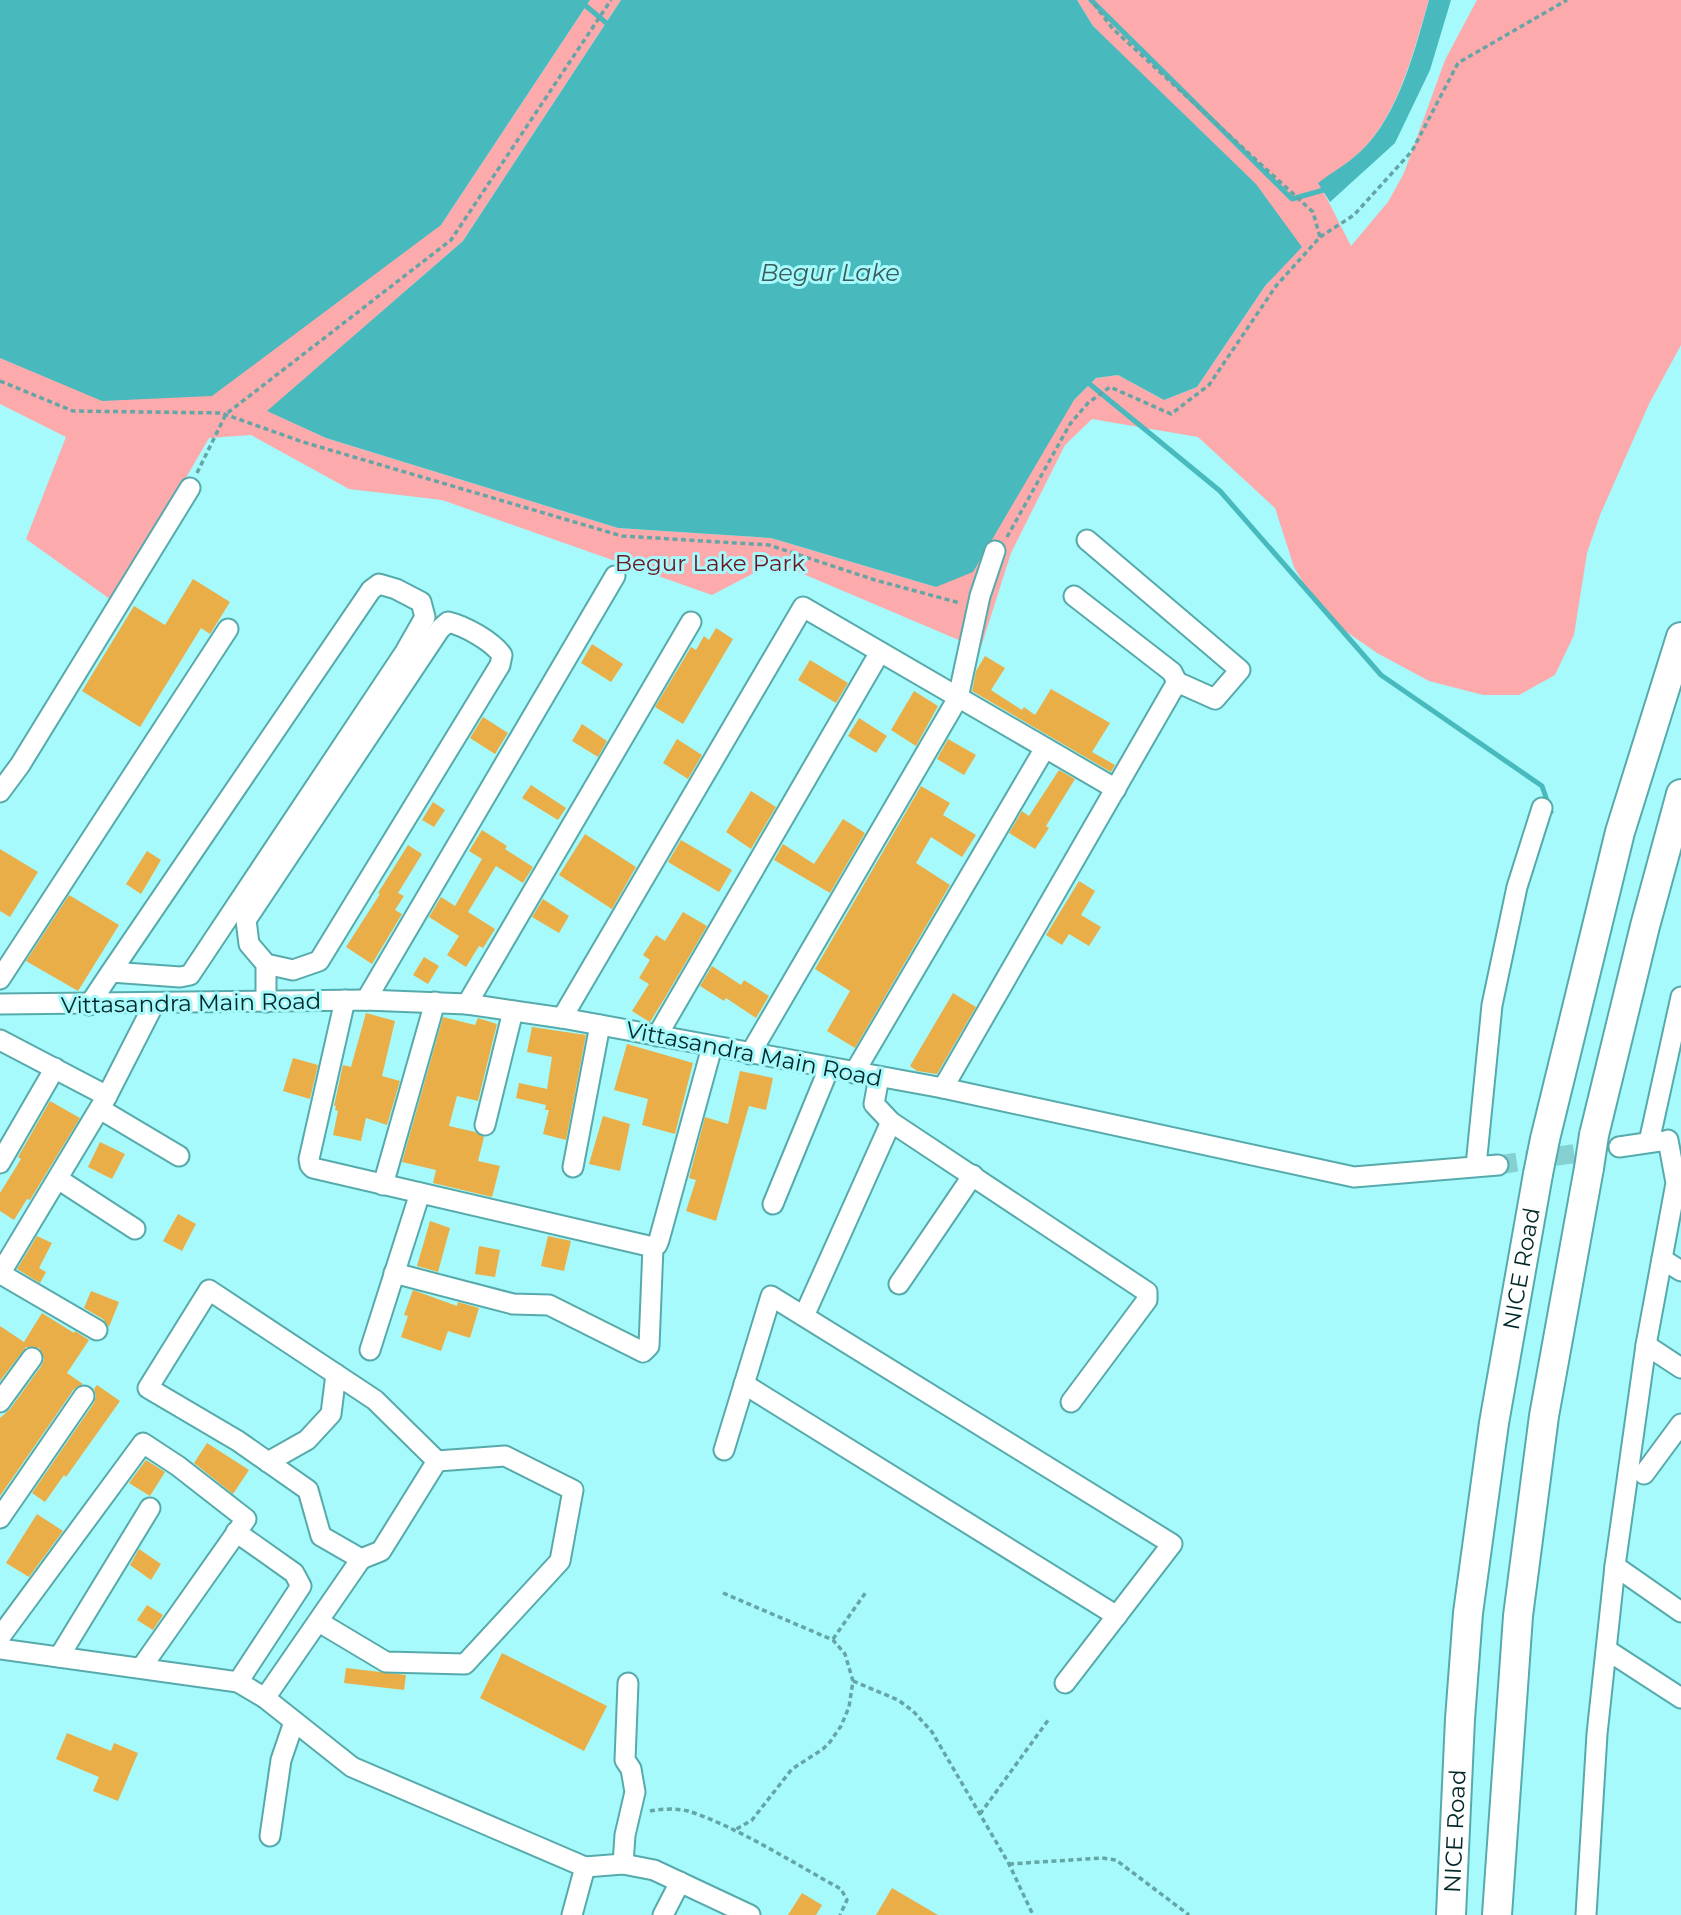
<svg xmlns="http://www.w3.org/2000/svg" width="1681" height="1915" viewBox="0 0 1681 1915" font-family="Montserrat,sans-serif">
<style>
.green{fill:#fdaaac}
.water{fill:#48babd}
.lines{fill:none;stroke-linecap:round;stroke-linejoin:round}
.stream{stroke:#48babd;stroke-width:5}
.building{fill:#eaae48}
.minor-tunnel{stroke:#85d0d1;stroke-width:19;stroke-dasharray:19 10;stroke-linecap:butt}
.minor-casing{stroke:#57aaac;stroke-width:23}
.highway-casing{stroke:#57aaac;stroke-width:32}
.path{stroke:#64a5a6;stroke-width:3.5;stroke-dasharray:5 3.5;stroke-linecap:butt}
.minor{stroke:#fff;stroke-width:19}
.highway{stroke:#fff;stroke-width:28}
.highway-bridge-casing{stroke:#57aaac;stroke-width:32;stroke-linecap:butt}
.highway-bridge{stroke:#fff;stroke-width:28}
.labels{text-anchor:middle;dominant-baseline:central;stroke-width:6;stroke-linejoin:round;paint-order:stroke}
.park-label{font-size:23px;fill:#6d1724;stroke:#a6fafb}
.street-label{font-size:23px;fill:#022728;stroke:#a6fafb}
.water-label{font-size:24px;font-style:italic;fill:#3a5c5d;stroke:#a6fafb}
</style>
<rect width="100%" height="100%" fill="#a6fafb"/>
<!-- green -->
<path class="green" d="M 590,0 L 621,0 L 463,241 L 268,411 L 326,438 L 618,528 L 771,538 L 936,587 L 1074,400 L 1096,378 L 1118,375 L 1164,400 L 1197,387 L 1265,286 L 1301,247 L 1093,26 L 1077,0 L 1429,0 C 1414,49 1399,114 1361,151 C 1349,163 1333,172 1319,183 L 1351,246 L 1388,202 L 1404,173 L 1445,60 L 1477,0 L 1681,0 L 1681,345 L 1649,404 L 1600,515 L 1587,553 L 1574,635 L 1555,675 L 1519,695 L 1483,695 L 1429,681 L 1377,653 L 1344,630 L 1310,594 L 1294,567 L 1275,508 L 1198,437 L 1092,419 L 1065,445 L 1011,553 L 981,647 L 961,641 L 775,562 L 712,595 L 442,500 L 349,489 L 251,435 L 209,438 L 114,602 L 26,539 L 66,437 L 0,404 L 0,358 L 102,400 L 441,225 Z"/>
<!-- water -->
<g class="water">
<polygon points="0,0 590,0 441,225 212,396 102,401 0,358"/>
<polygon points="621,0 1077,0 1093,26 1256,184 1302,247 1265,286 1197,387 1164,400 1118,375 1096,378 1074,400 973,572 936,587 771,538 618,528 326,438 267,411 463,241"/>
<path d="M 1429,0 L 1451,0 L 1430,70 L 1395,143 L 1330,202 L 1318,183 C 1332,172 1349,163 1361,151 C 1399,115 1415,49 1429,0 Z"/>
</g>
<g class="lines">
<!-- stream -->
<g class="stream">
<polyline points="579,0 610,26"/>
<polyline points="1091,0 1292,199 1327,189"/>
<polyline points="1086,381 1220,491 1381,675 1542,786 1551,812"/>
</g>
</g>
<!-- building -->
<g class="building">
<polygon points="193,579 230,602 210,634 201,628 140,727 82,691 134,606 165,625"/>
<polygon points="716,628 733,639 683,724 655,707 691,647 696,650 704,636 709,640"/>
<polygon points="592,644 623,664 611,682 581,663"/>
<polygon points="985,656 1005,668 991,690 1022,710 1024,707 1035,715 1051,689 1110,723 1092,752 1115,765 1111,772 972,691 976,671"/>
<polygon points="810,660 848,683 836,703 798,680"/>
<polygon points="914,691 938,706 916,746 891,730"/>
<polygon points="483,717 508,733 495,754 470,738"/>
<polygon points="859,718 887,736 876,753 848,736"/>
<polygon points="582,724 607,741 598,757 572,741"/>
<polygon points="677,739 702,755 688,779 663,763"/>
<polygon points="948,739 976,755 964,775 937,759"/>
<polygon points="1059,770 1075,779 1046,826 1049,828 1035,849 1009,833 1022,811 1029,816"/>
<polygon points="531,785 566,808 558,820 522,798"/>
<polygon points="921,786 950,803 943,815 976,835 962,857 931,837 916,863 950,885 855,1048 827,1031 850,991 815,969"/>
<polygon points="751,791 776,807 751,849 726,832"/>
<polygon points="433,802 445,810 434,827 422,820"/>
<polygon points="843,819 865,833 830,893 774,860 783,844 814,864"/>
<polygon points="482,830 507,846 505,849 533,867 523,883 496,866 468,912 495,929 483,948 479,946 466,967 447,955 459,936 429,917 441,897 455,906 482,859 469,851"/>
<polygon points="585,834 636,867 612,909 559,875"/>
<polygon points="681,840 732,870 719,892 668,862"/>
<polygon points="408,845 422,854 398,893 404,896 395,910 402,914 372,964 346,947 380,894 378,893"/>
<polygon points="0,849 38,872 10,917 0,911"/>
<polygon points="147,851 161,860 141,894 126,884"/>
<polygon points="1079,881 1095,891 1081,915 1101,927 1089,946 1069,934 1062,945 1046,935"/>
<polygon points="69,895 119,925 78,991 26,961"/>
<polygon points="543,899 569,916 559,933 532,917"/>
<polygon points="683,912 707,926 663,1001 650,1022 648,1021 632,1011 649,984 639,978 650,960 643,955 656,935 665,941"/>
<polygon points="424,957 439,966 428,984 413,975"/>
<polygon points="712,966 741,985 744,980 769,996 756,1018 726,998 724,1001 700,986"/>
<polygon points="953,993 976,1007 937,1074 917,1071 910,1066"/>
<polygon points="366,1013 395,1021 382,1076 400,1081 387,1125 366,1118 361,1141 333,1135 338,1111 335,1110 336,1106 334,1106 343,1065 351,1067"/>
<polygon points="443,1017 475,1025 478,1018 497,1024 478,1101 457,1096 449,1126 475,1132 484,1137 478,1161 500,1166 492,1197 433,1183 436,1170 402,1162"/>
<polygon points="532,1027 586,1035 566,1140 543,1134 549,1110 545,1110 546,1105 516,1098 519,1083 547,1089 552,1057 527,1052"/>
<polygon points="627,1044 693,1063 675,1134 642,1125 648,1099 614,1090"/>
<polygon points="293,1058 318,1065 310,1099 283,1091"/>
<polygon points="740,1071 773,1078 766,1110 749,1106 716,1221 686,1211 696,1180 689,1178 705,1117 728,1124"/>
<polygon points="50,1101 80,1118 30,1200 27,1199 14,1220 0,1211 0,1193 21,1159 18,1157"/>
<polygon points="603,1116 630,1124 620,1171 589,1164"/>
<polygon points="100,1142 125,1154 112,1179 88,1167"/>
<polygon points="178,1214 196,1224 182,1251 163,1241"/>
<polygon points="430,1221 450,1228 438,1272 417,1266"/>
<polygon points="37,1236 52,1243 39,1268 46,1272 40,1283 17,1269"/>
<polygon points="548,1236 571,1241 564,1271 541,1266"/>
<polygon points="479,1246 500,1250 495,1277 475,1274"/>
<polygon points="413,1290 457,1306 458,1302 479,1308 470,1338 448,1331 441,1351 401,1337 408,1316 404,1315"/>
<polygon points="91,1291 119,1302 109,1327 103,1319 84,1308"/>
<polygon points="42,1313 74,1333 75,1331 89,1340 67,1373 83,1384 74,1389 0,1496 0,1418 10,1409 42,1365 44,1359 39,1348 26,1347 0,1381 0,1326 24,1342"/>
<polygon points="97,1385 120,1401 66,1477 64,1475 45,1502 32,1493 94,1403 96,1396 94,1389"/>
<polygon points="207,1443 249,1470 233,1494 194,1463"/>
<polygon points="146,1460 165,1472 150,1496 129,1483"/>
<polygon points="37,1514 63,1531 29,1577 6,1563"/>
<polygon points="139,1549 161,1564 151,1580 130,1565"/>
<polygon points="147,1605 163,1615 153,1630 137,1620"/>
<polygon points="502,1653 607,1706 584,1751 480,1698"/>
<polygon points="346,1668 406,1675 404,1690 344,1683"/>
<polygon points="67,1733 111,1751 114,1743 138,1753 118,1801 93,1791 99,1777 56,1759"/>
<polygon points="892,1888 938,1915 876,1915"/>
<polygon points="802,1893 822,1905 816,1915 788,1915"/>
</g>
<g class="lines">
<!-- minor-tunnel -->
<polyline class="minor-tunnel" points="1498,1165 1619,1147"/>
<!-- minor casing -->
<g class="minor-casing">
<g id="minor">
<polyline points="1087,540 1240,670 1215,699 1177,682"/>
<polyline points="0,792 20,765 190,488"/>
<path d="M 266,964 L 249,944 L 246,920 L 440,629 L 448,622 C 465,626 492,641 502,655 L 500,665 L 319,961 L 293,970 L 266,964 L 266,1002"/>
<polyline points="0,979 228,629"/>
<polyline points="345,1000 309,1159 310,1165 313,1168 653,1247 657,1245 659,1240 712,1047"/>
<polyline points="366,1000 615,576"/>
<polyline points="0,1004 366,1000 467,1004 562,1018 943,1088 1354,1177 1498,1165"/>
<polyline points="467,1004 691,622"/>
<polyline points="89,1005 111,972 371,590 379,584 396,589 421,602 425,617 405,652 190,975 180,977 111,972"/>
<polyline points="562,1018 803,607 1116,789"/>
<polyline points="657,1036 880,652"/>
<polyline points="0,1040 107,1096"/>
<polyline points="750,1054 958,698 980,596 995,551"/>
<polyline points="854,1073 1045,748"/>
<polyline points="879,1077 874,1104 891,1122 1147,1292 1147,1300 1071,1402"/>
<polyline points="943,1088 1177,682 1172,672 1074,596"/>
<polyline points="100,1109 179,1156"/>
<polyline points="485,1125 513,1011"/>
<polyline points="1649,1142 1681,997"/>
<polyline points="1619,1147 1660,1141"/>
<polyline points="0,1163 55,1068"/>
<polyline points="1476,1166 1492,1005 1517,887 1542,808"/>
<polyline points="573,1167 600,1025"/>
<polyline points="58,1179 135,1229"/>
<polyline points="383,1185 435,1002"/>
<polyline points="773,1204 829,1068"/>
<polyline points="1662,1259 1681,1271"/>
<polyline points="394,1273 513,1304 549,1305 643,1352 649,1346 653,1247"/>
<polyline points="0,1274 107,1096 154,1004"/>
<polyline points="1,1274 97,1330"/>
<polyline points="899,1284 973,1175"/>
<polyline points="804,1316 891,1122"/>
<polyline points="1646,1345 1681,1368"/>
<polyline points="370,1350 420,1193"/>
<polyline points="744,1384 1117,1616"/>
<polyline points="0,1402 32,1358"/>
<polyline points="724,1450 771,1296 1172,1544 1065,1683"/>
<polyline points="268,1462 307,1440 331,1414 336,1374"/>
<polyline points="1644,1474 1681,1424"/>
<polyline points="0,1518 84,1396"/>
<polyline points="236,1532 294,1573 301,1586 238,1682"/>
<polyline points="361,1559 381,1551 437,1461"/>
<polyline points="1615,1566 1681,1612"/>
<polyline points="0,1637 143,1443 178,1466 246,1519 141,1668"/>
<polyline points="0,1649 238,1682 265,1698 352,1767 585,1867 623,1864 654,1870 750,1915"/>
<polyline points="1607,1650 1681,1698"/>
<polyline points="59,1657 150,1508"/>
<polyline points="265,1698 361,1559 321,1536 308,1490 238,1441 148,1388 209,1290 375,1400 437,1461 505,1456 573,1490 560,1561 465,1664 386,1662 319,1622"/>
<polyline points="270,1836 281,1760 294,1722"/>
<polyline points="623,1864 625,1835 635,1792 631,1769 625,1760 628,1683"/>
<polyline points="572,1915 585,1867"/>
<polyline points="663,1915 680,1882"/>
<polyline points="1586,1915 1597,1734 1615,1566 1646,1345 1676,1183 1668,1140"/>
</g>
</g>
<!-- highway casing -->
<g class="highway-casing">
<g id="highway">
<polyline points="1594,1135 1645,926 1681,794"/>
<polyline points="1545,1139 1620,832 1681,637"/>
<path id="s1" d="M 1451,1915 L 1460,1719 L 1468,1613 L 1494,1423 L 1538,1174"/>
<polyline points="1497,1915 1518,1616 1544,1416 1589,1168"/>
</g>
</g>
<!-- path -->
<g class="path">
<polyline points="1320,237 1354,215 1412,151 1458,63 1567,0"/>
<polyline points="0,381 73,411 221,413 303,442 622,536 769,545 875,580 960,603"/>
<polyline points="197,473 226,414 451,240 611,0"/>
<polyline points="1007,537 1070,424 1088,403 1110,387 1171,414 1209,385 1276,286 1320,237 1313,212 1113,29 1091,0"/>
<polyline points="723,1593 833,1640 845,1654 853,1681 849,1707 841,1726 830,1742 823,1749 792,1769 752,1820 733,1831"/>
<polyline points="833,1639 866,1592"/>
<polyline points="853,1681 898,1700 913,1711 932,1732 1009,1864 1033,1915"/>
<path d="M 650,1811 C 661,1809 676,1808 688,1811 C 736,1826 795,1864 841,1889 L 847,1900 L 840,1915"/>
<polyline points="980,1814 1049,1719"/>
<polyline points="1009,1864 1102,1858 1116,1860 1189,1915"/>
</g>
<!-- minor -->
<use href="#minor" class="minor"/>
<!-- highway -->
<use href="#highway" class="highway"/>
<!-- highway-bridge casing -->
<g class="highway-bridge-casing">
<g id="highway-bridge">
<polyline points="1589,1168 1594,1135"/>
<polyline points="1538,1174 1545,1139"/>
</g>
</g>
<!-- highway-bridge -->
<use href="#highway-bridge" class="highway-bridge"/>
</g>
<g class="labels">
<!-- park labels -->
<g class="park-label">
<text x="710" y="563">Begur Lake Park</text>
</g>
<!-- street labels -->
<g class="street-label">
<text transform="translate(191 1003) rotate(-1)">Vittasandra Main Road</text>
<text transform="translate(754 1054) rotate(11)">Vittasandra Main Road</text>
<text stroke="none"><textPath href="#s1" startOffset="651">NICE Road</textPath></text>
<text stroke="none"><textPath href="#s1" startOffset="84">NICE Road</textPath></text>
</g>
<!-- water labels -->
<g class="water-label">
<text x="830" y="272">Begur Lake</text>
</g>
</g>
</svg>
